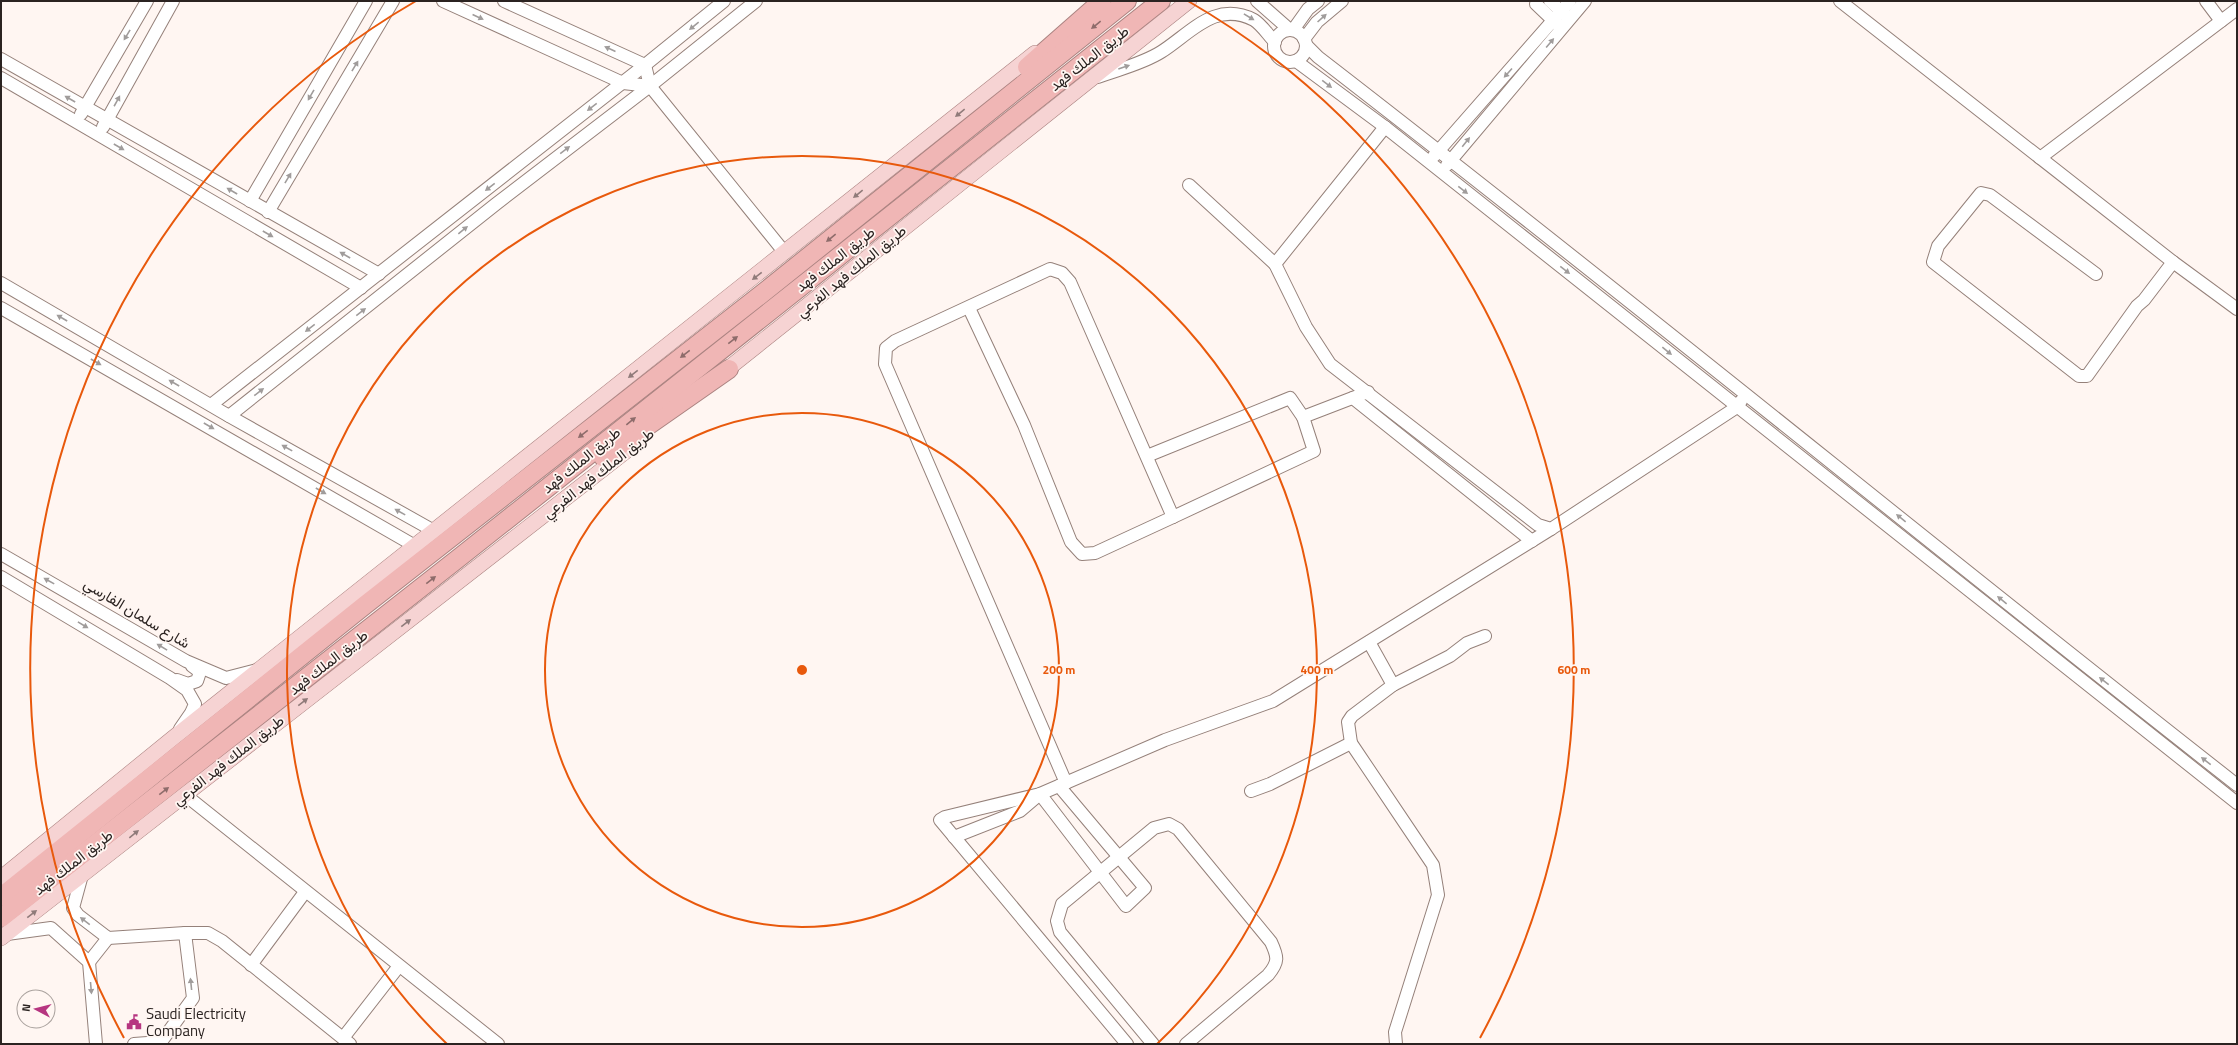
<svg xmlns="http://www.w3.org/2000/svg" width="2238" height="1045" viewBox="0 0 2238 1045" font-family="'Titillium Web',Vazirmatn,sans-serif">
<style>
.lines{fill:none;stroke-linecap:round;stroke-linejoin:round}
.minor-casing{stroke:#95817a;stroke-width:14}
.major-casing{stroke:#ab8381;stroke-width:16}
.highway-casing{stroke:#ab8381;stroke-width:20}
.minor{stroke:#fff;stroke-width:12}
.major{stroke:#f6d3d3;stroke-width:15}
.highway{stroke:#f0b6b5;stroke-width:18}
.oneway{fill:#a09c9b}
.oneway2{fill:#8e6c6b}
.oneway3{fill:#907b7a}
.ring{fill:none;stroke:#e8590c;stroke-width:2}
.labels{text-anchor:middle;dominant-baseline:central;stroke-width:3.5;stroke-linejoin:round;paint-order:stroke}
.street-label{font-size:15px;fill:#2b2321;stroke:#fff6f2}
.poi-label{font-size:15px;fill:#2b2321;stroke:#fff6f2;text-anchor:start}
.centre{fill:#e8590c;stroke:#fff6f2;stroke-width:2}
.ring-label{font-size:12px;text-anchor:middle;font-weight:bold;fill:#e8590c;stroke:#fff6f2;stroke-width:3.5;stroke-linejoin:round;paint-order:stroke}
</style>
<rect width="100%" height="100%" fill="#fff6f2"/>
<g class="lines">
<!-- minor casing -->
<g class="minor-casing">
<g id="minor">
<polyline points="443,1 623,83 650,86"/>
<polyline points="504,1 645,65 650,86 785,253"/>
<polyline points="1257,1 1290,30"/>
<polyline points="1550,1 1567,17"/>
<polyline points="1840,1 2173,262 2237,309"/>
<polyline points="2206,1 2221,21"/>
<polyline points="1536,4 1558,25"/>
<polyline points="1293,30 1308,9 1318,1"/>
<circle cx="1290" cy="46" r="16"/>
<polyline points="1304,39 1317,22 1342,1"/>
<path d="M 1306,45 L 1318,57 C 1628,296 1929,544 2237,785"/>
<polyline points="1,59 379,274"/>
<polyline points="1296,61 1385,127 2237,803"/>
<path d="M 1098,77 C 1119,69 1142,64 1161,52 C 1191,33 1215,0 1254,20 C 1262,25 1268,35 1275,42"/>
<polyline points="1,78 361,288"/>
<polyline points="81,114 147,1"/>
<polyline points="103,127 173,1"/>
<polyline points="1385,127 1275,264 1306,327 1330,364 1538,525 1551,529 1737,407 1741,401"/>
<polyline points="1434,156 1570,1"/>
<polyline points="2040,158 2237,9"/>
<polyline points="1447,165 1585,1"/>
<polyline points="1189,185 1275,264"/>
<polyline points="250,201 366,1"/>
<polyline points="268,212 393,1"/>
<polyline points="2096,274 1990,195 1981,193 1938,246 1933,262 2079,376 2087,376 2137,306 2144,300 2173,262"/>
<polyline points="1,283 229,416 434,531"/>
<polyline points="1,308 415,546"/>
<polyline points="969,308 1024,425 1071,542 1082,554 1095,553 1173,517"/>
<polyline points="1353,398 1532,541"/>
<polyline points="211,405 645,65 724,1"/>
<polyline points="229,416 496,204 650,86 756,1"/>
<polyline points="1147,456 1290,398 1303,417"/>
<polyline points="1,554 186,661 226,678 257,670"/>
<polyline points="1,577 170,678 187,690 195,704 191,713 180,729"/>
<polyline points="1369,642 1393,685"/>
<polyline points="177,680 188,684 197,681 200,672 192,666"/>
<polyline points="1066,783 885,364 886,348 895,341 1050,269 1062,273 1070,282 1173,517 1314,451 1303,417 1368,392"/>
<polyline points="1251,791 1270,784 1351,743"/>
<polyline points="184,794 498,1044"/>
<polyline points="954,837 1020,811 1040,794 1126,906 1145,888 1059,786"/>
<polyline points="82,875 73,908 78,915 108,938 185,933 193,998 161,1042 134,1044"/>
<polyline points="185,933 208,933 222,941 350,1044"/>
<polyline points="7,934 51,928 89,962 96,1044"/>
<polyline points="89,962 108,938"/>
<polyline points="251,965 305,892"/>
<polyline points="343,1038 399,966"/>
<polyline points="1127,1044 940,820 945,817 1040,794 1165,740 1273,701 1551,529"/>
<path d="M 1153,1044 L 1060,932 L 1057,921 L 1062,904 L 1154,828 L 1169,824 L 1178,829 L 1271,942 C 1278,957 1279,962 1268,975 L 1186,1044"/>
<polyline points="1396,1044 1395,1032 1438,895 1433,865 1351,743 1348,722 1352,716 1393,685 1450,656 1467,643 1485,636"/>
</g>
</g>
<!-- major casing -->
<g class="major-casing">
<g id="major">
<polyline points="720,375 1189,1"/>
<polyline points="1,878 173,738 1035,53"/>
<polyline points="1,938 639,441"/>
</g>
</g>
<!-- highway casing -->
<g class="highway-casing">
<g id="highway">
<polyline points="1027,67 1102,1"/>
<polyline points="603,457 729,369"/>
<polyline points="1,897 365,605 768,289 1127,1"/>
<polyline points="1,918 460,557 1161,1"/>
</g>
</g>
<!-- minor -->
<use href="#minor" class="minor"/>
<!-- major -->
<use href="#major" class="major"/>
<!-- highway -->
<use href="#highway" class="highway"/>
</g>
<!-- one-way arrows -->
<defs><path id="oneway-solid" d="M-6-.8H1V-3.2L6.5 0L1 3.2V.8H-6Z"/></defs>
<g class="oneway">
<use href="#oneway-solid" transform="translate(478 17) rotate(25)"/>
<use href="#oneway-solid" transform="translate(1249 17) rotate(31)"/>
<use href="#oneway-solid" transform="translate(1322 18) rotate(-42)"/>
<use href="#oneway-solid" transform="translate(694 26) rotate(141)"/>
<use href="#oneway-solid" transform="translate(127 35) rotate(121)"/>
<use href="#oneway-solid" transform="translate(1550 43) rotate(-50)"/>
<use href="#oneway-solid" transform="translate(610 49) rotate(-156)"/>
<use href="#oneway-solid" transform="translate(355 66) rotate(-59)"/>
<use href="#oneway-solid" transform="translate(1124 67) rotate(-19)"/>
<use href="#oneway-solid" transform="translate(1508 73) rotate(132)"/>
<use href="#oneway-solid" transform="translate(1327 84) rotate(37)"/>
<use href="#oneway-solid" transform="translate(311 95) rotate(120)"/>
<use href="#oneway-solid" transform="translate(70 99) rotate(-150)"/>
<use href="#oneway-solid" transform="translate(117 101) rotate(-61)"/>
<use href="#oneway-solid" transform="translate(592 107) rotate(142)"/>
<use href="#oneway-solid" transform="translate(1466 142) rotate(-51)"/>
<use href="#oneway-solid" transform="translate(119 147) rotate(30)"/>
<use href="#oneway-solid" transform="translate(565 150) rotate(-37)"/>
<use href="#oneway-solid" transform="translate(288 178) rotate(-59)"/>
<use href="#oneway-solid" transform="translate(490 187) rotate(142)"/>
<use href="#oneway-solid" transform="translate(1463 190) rotate(38)"/>
<use href="#oneway-solid" transform="translate(232 191) rotate(-150)"/>
<use href="#oneway-solid" transform="translate(463 230) rotate(-39)"/>
<use href="#oneway-solid" transform="translate(268 234) rotate(30)"/>
<use href="#oneway-solid" transform="translate(345 255) rotate(-150)"/>
<use href="#oneway-solid" transform="translate(1565 270) rotate(38)"/>
<use href="#oneway-solid" transform="translate(361 312) rotate(-38)"/>
<use href="#oneway-solid" transform="translate(62 318) rotate(-150)"/>
<use href="#oneway-solid" transform="translate(310 328) rotate(142)"/>
<use href="#oneway-solid" transform="translate(1667 351) rotate(39)"/>
<use href="#oneway-solid" transform="translate(96 362) rotate(30)"/>
<use href="#oneway-solid" transform="translate(174 383) rotate(-150)"/>
<use href="#oneway-solid" transform="translate(259 392) rotate(-38)"/>
<use href="#oneway-solid" transform="translate(209 426) rotate(30)"/>
<use href="#oneway-solid" transform="translate(287 448) rotate(-151)"/>
<use href="#oneway-solid" transform="translate(321 491) rotate(30)"/>
<use href="#oneway-solid" transform="translate(400 512) rotate(-151)"/>
<use href="#oneway-solid" transform="translate(1901 518) rotate(-141)"/>
<use href="#oneway-solid" transform="translate(49 581) rotate(-151)"/>
<use href="#oneway-solid" transform="translate(2002 600) rotate(-141)"/>
<use href="#oneway-solid" transform="translate(83 625) rotate(31)"/>
<use href="#oneway-solid" transform="translate(162 647) rotate(-149)"/>
<use href="#oneway-solid" transform="translate(2104 681) rotate(-142)"/>
<use href="#oneway-solid" transform="translate(2206 761) rotate(-142)"/>
<use href="#oneway-solid" transform="translate(85 921) rotate(-143)"/>
<use href="#oneway-solid" transform="translate(191 984) rotate(-96)"/>
<use href="#oneway-solid" transform="translate(91 988) rotate(85)"/>
</g>
<g class="oneway2">
<use href="#oneway-solid" transform="translate(1096 25) rotate(141)"/>
<use href="#oneway-solid" transform="translate(831 238) rotate(141)"/>
<use href="#oneway-solid" transform="translate(733 340) rotate(-38)"/>
<use href="#oneway-solid" transform="translate(685 354) rotate(142)"/>
<use href="#oneway-solid" transform="translate(631 421) rotate(-39)"/>
<use href="#oneway-solid" transform="translate(583 434) rotate(142)"/>
<use href="#oneway-solid" transform="translate(431 580) rotate(-38)"/>
<use href="#oneway-solid" transform="translate(164 791) rotate(-38)"/>
</g>
<g class="oneway3">
<use href="#oneway-solid" transform="translate(960 113) rotate(141)"/>
<use href="#oneway-solid" transform="translate(858 194) rotate(141)"/>
<use href="#oneway-solid" transform="translate(757 276) rotate(142)"/>
<use href="#oneway-solid" transform="translate(633 374) rotate(142)"/>
<use href="#oneway-solid" transform="translate(406 623) rotate(-38)"/>
<use href="#oneway-solid" transform="translate(303 702) rotate(-38)"/>
<use href="#oneway-solid" transform="translate(134 834) rotate(-39)"/>
<use href="#oneway-solid" transform="translate(32 914) rotate(-38)"/>
</g>
<!-- distance rings -->
<g class="ring">
<circle cx="802" cy="670" r="257"/>
<path d="M447 1044A515 515 0 1 1 1157 1044"/>
<path d="M124 1038A772 772 0 0 1 416 1M1188 1A772 772 0 0 1 1480 1038"/>
</g>
<!-- icons -->
<defs>
<g id="civic-bare" transform="scale(1.2)"><path d="M-.6-6.5H3V-4.5H.6V-3L4-1V1h2V6H-6V1h2V-1L-.6-3ZM-1.2 2.5V6h2.4V2.5Z" fill="#b63580" stroke="#fff6f2" stroke-width="2.5" paint-order="stroke"/></g>
</defs>
<g fill-rule="evenodd">
<use href="#civic-bare" x="134" y="1022"/>
</g>
<g class="labels">
<!-- street labels -->
<g class="street-label">
<text transform="translate(1089 58) rotate(-38)">طريق الملك فهد</text>
<text transform="translate(835 259) rotate(-38)">طريق الملك فهد</text>
<text transform="translate(851 271) rotate(-39)">طريق الملك فهد الفرعي</text>
<text transform="translate(581 460) rotate(-39)">طريق الملك فهد</text>
<text transform="translate(598 473) rotate(-38)">طريق الملك فهد الفرعي</text>
<text transform="translate(137 613) rotate(31)">شارع سلمان الفارسي</text>
<text transform="translate(328 662) rotate(-38)">طريق الملك فهد</text>
<text transform="translate(228 760) rotate(-38)">طريق الملك فهد الفرعي</text>
<text transform="translate(73 862) rotate(-38)">طريق الملك فهد</text>
</g>
<!-- poi labels -->
<g class="poi-label">
<text x="146" y="1013">Saudi Electricity<tspan x="146" dy="17">Company</tspan></text>
</g>
</g>
<circle cx="802" cy="670" r="6" class="centre"/>
<g class="ring-label">
<text x="1059" y="674">200 m</text>
<text x="1317" y="674">400 m</text>
<text x="1574" y="674">600 m</text>
</g>
<!-- border -->
<rect width="2238" height="1045" fill="none" stroke="#2b2321" stroke-width="4"/>
<!-- north arrow -->
<g transform="translate(36 1009) rotate(277)"><circle r="19" fill="#fff6f2" stroke="#aaa29e"/>
<path d="M0-3L7 15L0 10L-7 15Z" fill="#b63580"/>
<text y="-6" font-size="11" font-weight="bold" text-anchor="middle" fill="#2b2321">N</text>
</g>
</svg>
